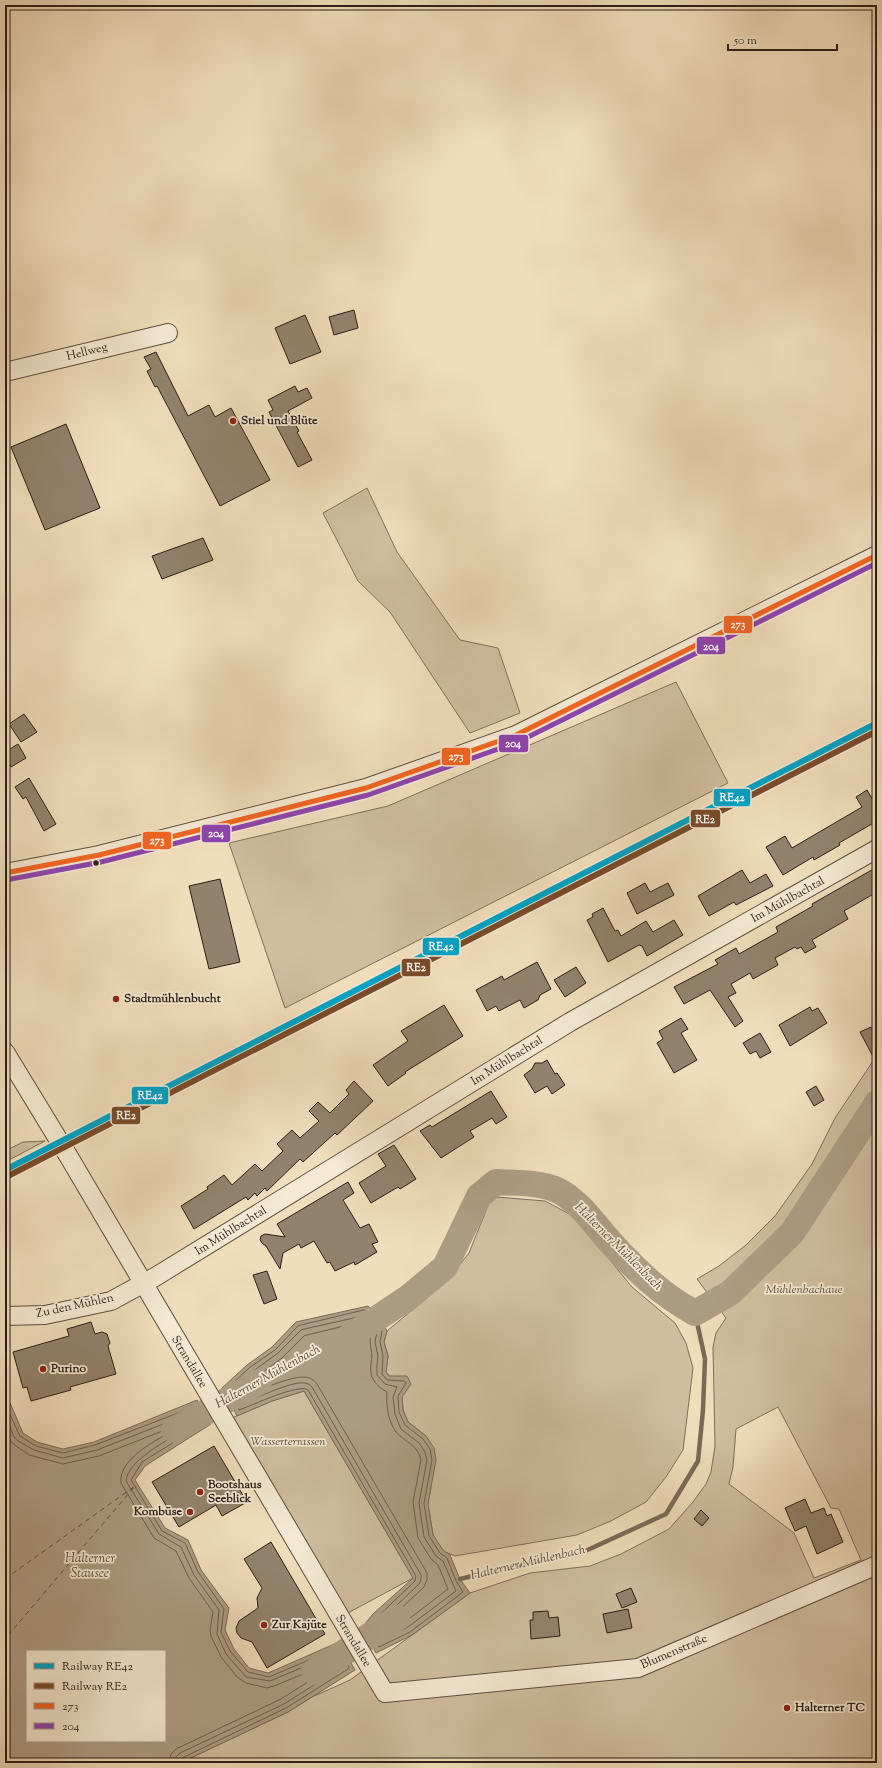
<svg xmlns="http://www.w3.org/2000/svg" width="882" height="1768" viewBox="0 0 882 1768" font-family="'Sorts Mill Goudy',serif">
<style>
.green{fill:#cfbd9f;stroke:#7e6e5c;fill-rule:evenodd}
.water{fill:#ad9c84;stroke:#796a59;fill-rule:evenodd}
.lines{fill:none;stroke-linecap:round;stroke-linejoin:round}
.shore{stroke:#6c5e4e;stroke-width:1}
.stream{stroke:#796a59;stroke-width:4.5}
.river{stroke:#ad9c84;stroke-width:26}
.ferry{stroke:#594b3e;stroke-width:1;stroke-dasharray:5 4;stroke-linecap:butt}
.building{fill:#92826d;stroke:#2c1f19}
.minor-casing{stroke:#5d4e42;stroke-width:20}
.minor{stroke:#f5e9d3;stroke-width:18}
.bus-1-casing{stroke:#f5e9d3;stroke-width:8}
.bus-2-casing{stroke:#f5e9d3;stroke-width:8}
.bus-1{stroke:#f26522;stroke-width:5}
.bus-2{stroke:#8e44ad;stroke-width:5}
.rail-1-casing{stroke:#f5e9d3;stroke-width:9}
.rail-2-casing{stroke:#f5e9d3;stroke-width:9}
.rail-1{stroke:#02a2c5;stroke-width:6}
.rail-2{stroke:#7a4b2a;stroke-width:6}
.poi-dot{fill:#8f2418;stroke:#f5e9d3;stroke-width:1.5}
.bus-dot{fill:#2c1f19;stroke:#f5e9d3;stroke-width:1.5}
.labels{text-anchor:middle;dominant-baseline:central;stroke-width:3.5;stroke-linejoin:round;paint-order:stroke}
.street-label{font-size:12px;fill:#2c1f19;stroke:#f5e9d3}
.poi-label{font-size:12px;font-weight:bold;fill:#2c1f19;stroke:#f5e9d3;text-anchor:start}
.park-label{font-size:12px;font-style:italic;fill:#5d4e41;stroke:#f5e9d3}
.water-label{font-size:13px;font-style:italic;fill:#594b3e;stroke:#f5e9d3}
.line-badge{stroke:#f5e9d3;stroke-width:1.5}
.badge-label{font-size:11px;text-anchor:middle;font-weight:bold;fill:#fff}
</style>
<rect width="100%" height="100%" fill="#f0ddbb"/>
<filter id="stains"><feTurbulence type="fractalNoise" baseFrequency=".005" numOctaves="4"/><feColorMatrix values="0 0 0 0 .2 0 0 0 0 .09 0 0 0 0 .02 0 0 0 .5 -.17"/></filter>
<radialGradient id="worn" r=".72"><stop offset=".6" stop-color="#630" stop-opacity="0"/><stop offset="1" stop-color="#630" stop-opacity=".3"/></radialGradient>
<!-- green -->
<g class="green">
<polygon points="367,488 397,552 460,640 498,648 520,713 470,733 390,612 358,581 323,513"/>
<polygon points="676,682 728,783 285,1008 229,843 388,806"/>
<path d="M 877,1055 L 877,1763 L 180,1763 L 288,1712 L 312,1697 L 350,1680 L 470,1593 L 530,1573 L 590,1566 L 621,1554 L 669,1529 L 693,1502 L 706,1484 L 711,1472 L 715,1446 L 713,1347 L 716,1333 L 726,1318 L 697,1279 L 719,1266 L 746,1245 L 775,1216 L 812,1164 L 835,1118 ZM 778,1407 L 831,1508 L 839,1509 L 861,1560 L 814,1578 L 794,1533 L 729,1484 L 733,1467 L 736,1429 Z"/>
<polygon points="45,1141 5,1162 5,1151 23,1142"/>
<polygon points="496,1197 545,1201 575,1217 632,1287 675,1323 686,1343 693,1368 683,1450 666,1477 646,1502 611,1521 577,1535 455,1556 443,1551 433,1535 428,1504 431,1487 426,1436 408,1422 403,1410 402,1397 395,1377 389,1376 386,1372 388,1356 384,1342 387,1331 447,1281 469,1253 489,1203"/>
<polygon points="304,1391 413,1578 346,1614 227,1420 272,1401"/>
</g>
<!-- water -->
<g class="water">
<polygon points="368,1306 379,1317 387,1331 384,1342 388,1356 386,1372 389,1376 407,1376 411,1384 402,1397 403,1410 408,1422 426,1436 434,1448 436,1460 428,1504 433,1535 443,1550 450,1555 460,1579 470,1593 412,1635 376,1653 365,1632 367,1631 364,1625 373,1614 413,1578 304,1391 272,1401 237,1416 222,1388 247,1365 272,1347 296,1322"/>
<path d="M 197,1400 L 211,1424 L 145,1466 L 135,1480 L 165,1528 L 188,1540 L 201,1570 L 229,1608 L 225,1630 L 234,1649 L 249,1668 L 268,1673 L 339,1642 L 355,1670 L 288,1712 L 180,1763 L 5,1763 L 5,1405 L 10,1403 L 23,1433 L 37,1442 L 63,1449 L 94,1442 ZM 27,1651 L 165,1651 L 165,1741 L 27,1741 Z"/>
</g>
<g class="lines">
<!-- shore -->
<g class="shore">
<path d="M 365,1310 L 375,1320 L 382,1331 L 380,1342 L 383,1356 L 382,1374 L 387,1380 L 404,1381 L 406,1383 L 398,1396 L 399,1412 L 405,1425 L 423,1439 L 430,1449 L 432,1460 L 424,1503 L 429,1536 L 440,1553 L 447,1558 L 456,1581 L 463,1592 L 410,1632 L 379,1647 L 371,1634 L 370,1624 L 415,1581 L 416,1576 L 308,1390 C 299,1383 251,1406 239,1410 L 227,1389 L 249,1368 L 275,1350 L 298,1326 Z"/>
<path d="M 364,1316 L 371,1323 L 377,1332 L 375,1342 L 378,1356 L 377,1365 L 377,1375 L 385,1384 L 397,1387 L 393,1397 L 395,1414 L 401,1429 L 419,1443 L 425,1452 L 427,1460 L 419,1503 L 424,1537 L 436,1556 L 443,1561 L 456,1591 L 408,1627 L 381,1640 L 376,1634 L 376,1625 L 419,1584 L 421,1580 L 421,1575 L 312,1387 C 310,1385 308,1383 304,1383 C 291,1381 255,1399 241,1404 L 233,1390 L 252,1372 L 278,1353 L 301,1330 Z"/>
<path d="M 362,1322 L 371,1333 C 369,1342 371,1347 372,1355 C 372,1358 371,1361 371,1364 C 369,1378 376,1386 387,1392 C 386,1405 388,1421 396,1432 C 405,1442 418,1445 421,1460 L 413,1502 L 418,1538 L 431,1559 L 438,1565 L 448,1589 L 405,1622 L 384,1632 L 382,1630 L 383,1625 L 424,1587 L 427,1580 L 427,1573 L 317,1384 C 314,1380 310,1377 304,1377 C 291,1376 257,1391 244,1396 L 240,1392 L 256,1377 L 282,1358 L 304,1336 Z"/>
<polyline points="5,1408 8,1410 20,1436 36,1446 63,1453 95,1445 196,1406 205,1421 205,1423 142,1462 131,1480 162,1531 185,1543 198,1572 224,1609 221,1632 230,1651 248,1672 269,1677 337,1648 349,1667 348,1669 286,1708 182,1758 180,1763"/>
<path d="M 5,1414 L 14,1437 L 18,1441 L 34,1450 L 63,1458 L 97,1450 L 194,1412 L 198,1420 L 198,1422 C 180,1434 127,1458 126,1481 L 159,1534 L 181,1547 L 194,1575 L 219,1610 L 217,1634 L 226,1654 L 246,1677 L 270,1681 L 334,1654 L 342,1665 L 341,1668 L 284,1704 L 180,1753 L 176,1757 L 175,1763"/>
<path d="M 5,1430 L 12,1443 L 29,1455 L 63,1464 L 99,1456 L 175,1426 L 175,1429 C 158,1440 118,1458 121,1483 L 154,1538 L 176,1551 L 189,1578 L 213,1612 L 210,1630 L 211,1636 L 221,1657 L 237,1677 L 246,1683 L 267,1688 L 274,1686 L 332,1662 L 334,1663 L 333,1666 L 281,1699 L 176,1749 L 171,1754 L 169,1763"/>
</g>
<!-- stream -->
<polyline class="stream" points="460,1579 506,1568 581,1553 666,1514 698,1461 703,1410 705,1359 695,1313"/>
<!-- river -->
<g class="river">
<path d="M 349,1337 L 409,1297 L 445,1267 L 479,1196 L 496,1182 C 515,1183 539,1182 557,1190 C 580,1201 596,1227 613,1245 C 639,1273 662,1295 695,1313 L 730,1293 L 792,1233 L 877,1103"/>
<polyline points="174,1430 259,1382"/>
<polyline points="314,1672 397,1618"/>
</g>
<!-- ferry -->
<polyline class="ferry" points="5,1579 135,1486 5,1639"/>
</g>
<!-- building -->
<g class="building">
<polygon points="354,310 358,328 334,335 329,317"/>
<polygon points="305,315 321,352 290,364 275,328"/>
<polygon points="156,352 188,416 209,405 215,417 231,408 270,480 220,506 157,386 155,387 147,371 151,369 144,357"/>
<polygon points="295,386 298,392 307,388 312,398 288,411 299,431 297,432 312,460 298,467 269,412 273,410 268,400"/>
<polygon points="66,424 100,508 45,530 11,447"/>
<polygon points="203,538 213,560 162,579 152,556"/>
<polygon points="24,714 37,732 21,742 9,724"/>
<polygon points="18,744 26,758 11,767 5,756 5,752"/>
<polygon points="29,778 56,824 44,831 26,797 23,799 15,787"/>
<polygon points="867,790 877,807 877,821 839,843 840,845 814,860 813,857 783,875 766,847 785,836 792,848 862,807 856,797"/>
<polygon points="877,867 877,892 844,911 848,919 812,940 816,947 805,953 801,947 797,949 795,947 775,958 778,965 753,979 750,973 731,984 736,993 728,997 743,1021 735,1027 710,990 684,1004 674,987 718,964 715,960 736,948 739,954 778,932 776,927 813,906 812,904"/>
<polygon points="742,870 750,883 766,874 773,886 736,905 734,902 709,916 698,896"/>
<polygon points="220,879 240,962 209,969 189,886"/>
<polygon points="645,883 650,892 668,883 674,895 637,914 627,893"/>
<polygon points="603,908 615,931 618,930 621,936 646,921 653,932 674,920 683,935 647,956 642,946 639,945 608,962 587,920 593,917 592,914"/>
<polygon points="537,962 551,989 540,995 538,1000 524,1008 520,1000 499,1011 496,1006 487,1011 476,990 502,976 504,980"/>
<polygon points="576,967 586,983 565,997 554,980"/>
<polygon points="444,1005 463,1036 405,1072 406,1073 388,1086 373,1065 408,1041 401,1031"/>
<polygon points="810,1007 812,1011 818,1008 827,1023 790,1046 779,1025"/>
<polygon points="681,1018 688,1029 681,1033 697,1060 674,1073 657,1043 663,1039 659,1031"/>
<polygon points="871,1027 877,1039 877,1064 860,1032"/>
<polygon points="760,1033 771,1052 760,1058 756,1051 750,1054 743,1043"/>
<polygon points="547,1060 555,1074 557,1073 565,1085 552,1094 547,1086 535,1093 524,1075 532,1069 535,1063 542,1063"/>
<polygon points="354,1081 373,1101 337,1135 335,1133 303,1162 300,1159 267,1191 265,1188 257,1196 255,1193 248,1200 246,1197 194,1229 181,1206 208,1189 207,1187 224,1175 232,1185 255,1164 262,1171 283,1151 277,1144 292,1130 300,1138 319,1121 309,1111 318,1102 330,1113 349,1094 346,1090"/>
<polygon points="816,1086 824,1100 814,1106 806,1092"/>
<polygon points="491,1091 507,1117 496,1124 492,1118 470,1131 474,1137 441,1158 420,1131 430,1125 432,1127"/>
<polygon points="394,1145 416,1179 400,1189 398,1187 371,1203 359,1183 386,1166 378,1154"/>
<polygon points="348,1182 354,1193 343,1200 360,1228 369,1224 378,1242 372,1244 377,1252 355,1265 354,1262 335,1271 330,1262 327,1263 314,1241 301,1248 299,1244 283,1253 280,1269 266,1246 263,1244 260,1240 261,1236 265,1234 285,1237 277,1224"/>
<polygon points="267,1271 277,1299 264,1304 253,1275"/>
<polygon points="91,1322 95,1334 102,1332 107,1334 110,1343 108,1346 116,1374 70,1387 71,1390 31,1401 27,1387 23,1388 13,1352 69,1336 67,1329"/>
<polygon points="214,1446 247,1502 222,1516 216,1505 179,1527 152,1482"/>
<polygon points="805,1499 811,1513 824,1508 827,1516 831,1514 843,1542 817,1554 806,1526 795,1531 785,1508"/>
<polygon points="701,1510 709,1518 702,1526 694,1519"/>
<polygon points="271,1542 325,1634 267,1668 252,1642 241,1638 237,1633 236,1628 239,1621 258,1608 257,1598 262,1588 244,1559"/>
<polygon points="631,1588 637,1602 622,1608 616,1594"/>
<polygon points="628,1609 632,1628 607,1633 603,1614"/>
<polygon points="548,1611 549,1618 558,1617 560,1636 531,1639 530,1620 533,1620 533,1612"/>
</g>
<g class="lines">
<!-- minor casing -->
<g class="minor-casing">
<g id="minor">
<polyline points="5,372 168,333"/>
<polyline points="5,873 99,855 366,788 516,735 877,555"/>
<polyline points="5,1052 69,1157 385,1693 638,1668 877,1565"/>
<polyline points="5,1316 45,1315 111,1301 155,1277 570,1022 877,849"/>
</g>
</g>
<!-- minor -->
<use href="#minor" class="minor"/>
<!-- bus-1 casing -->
<g class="bus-1-casing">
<polyline id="bus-1" points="5,873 99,855 366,788 516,735 877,555"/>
</g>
<!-- bus-2 casing -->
<g class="bus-2-casing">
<polyline id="bus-2" points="6,880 101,862 368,795 518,742 877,563"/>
</g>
<!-- bus-1 -->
<use href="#bus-1" class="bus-1"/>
<!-- bus-2 -->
<use href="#bus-2" class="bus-2"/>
<!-- rail-1 casing -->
<g class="rail-1-casing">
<polyline id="rail-1" points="5,1170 877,723"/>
</g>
<!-- rail-2 casing -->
<g class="rail-2-casing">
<polyline id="rail-2" points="8,1176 877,731"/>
</g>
<!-- rail-1 -->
<use href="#rail-1" class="rail-1"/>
<!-- rail-2 -->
<use href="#rail-2" class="rail-2"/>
</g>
<!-- markers -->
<g class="poi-dot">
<circle cx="233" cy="421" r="4"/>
<circle cx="116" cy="999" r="4"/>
<circle cx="43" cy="1369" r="4"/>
<circle cx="200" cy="1492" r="4"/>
<circle cx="190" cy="1512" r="4"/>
<circle cx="264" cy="1625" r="4"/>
<circle cx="787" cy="1708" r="4"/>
</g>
<circle class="bus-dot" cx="96" cy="863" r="3.5"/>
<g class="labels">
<!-- street labels -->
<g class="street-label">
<text transform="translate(87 352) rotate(-14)">Hellweg</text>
<text transform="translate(788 900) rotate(-29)">Im Mühlbachtal</text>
<text transform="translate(507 1061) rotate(-32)">Im Mühlbachtal</text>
<text transform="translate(231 1231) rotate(-32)">Im Mühlbachtal</text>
<text transform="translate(75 1306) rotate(-12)">Zu den Mühlen</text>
<text transform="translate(189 1362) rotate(59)">Strandallee</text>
<text transform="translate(353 1641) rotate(59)">Strandallee</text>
<text transform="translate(674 1652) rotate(-23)">Blumenstraße</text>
</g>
<!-- poi labels -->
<g class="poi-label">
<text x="241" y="421">Stiel und Blüte</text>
<text x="124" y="999">Stadtmühlenbucht</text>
<text x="51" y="1369">Purino</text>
<text x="208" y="1485">Bootshaus<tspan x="208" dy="14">Seeblick</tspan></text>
<text x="182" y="1512" text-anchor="end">Kombüse</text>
<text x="272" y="1625">Zur Kajüte</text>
<text x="795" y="1708">Halterner TC</text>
</g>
<!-- park labels -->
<g class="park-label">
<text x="804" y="1290">Mühlenbachaue</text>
<text x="288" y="1442">Wasserterrassen</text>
</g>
<!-- water labels -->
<g class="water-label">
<text transform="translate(618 1247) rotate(45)">Halterner Mühlenbach</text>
<text transform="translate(268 1377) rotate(-29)">Halterner Mühlenbach</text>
<text x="90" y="1559">Halterner<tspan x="90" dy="15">Stausee</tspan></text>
<text transform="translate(528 1563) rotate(-13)">Halterner Mühlenbach</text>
</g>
</g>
<g class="line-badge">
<rect x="723" y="615" width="30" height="19" rx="4" fill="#f26522"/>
<rect x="696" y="636" width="30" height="19" rx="4" fill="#8e44ad"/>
<rect x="498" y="734" width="31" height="19" rx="4" fill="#8e44ad"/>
<rect x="441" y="747" width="30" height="19" rx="4" fill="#f26522"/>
<rect x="713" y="788" width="38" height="19" rx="4" fill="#02a2c5"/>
<rect x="690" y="809" width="31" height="19" rx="4" fill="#7a4b2a"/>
<rect x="201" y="824" width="30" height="19" rx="4" fill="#8e44ad"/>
<rect x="142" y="831" width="30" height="19" rx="4" fill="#f26522"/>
<rect x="422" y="937" width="38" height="19" rx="4" fill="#02a2c5"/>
<rect x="401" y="958" width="30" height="19" rx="4" fill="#7a4b2a"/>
<rect x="131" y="1086" width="38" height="19" rx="4" fill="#02a2c5"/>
<rect x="111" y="1106" width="30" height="19" rx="4" fill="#7a4b2a"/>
</g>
<g class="badge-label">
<text x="738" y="628">273</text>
<text x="711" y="650">204</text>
<text x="513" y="747">204</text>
<text x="456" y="760">273</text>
<text x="732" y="801">RE42</text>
<text x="705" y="823">RE2</text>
<text x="216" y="837">204</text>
<text x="157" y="844">273</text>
<text x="441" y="950">RE42</text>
<text x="416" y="971">RE2</text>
<text x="150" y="1099">RE42</text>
<text x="126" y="1119">RE2</text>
</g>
<!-- margin -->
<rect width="882" height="1768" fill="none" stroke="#f0ddbb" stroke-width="20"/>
<rect x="6" y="6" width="870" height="1756" fill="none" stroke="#2c1f19" stroke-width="2"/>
<rect x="10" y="10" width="862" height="1748" fill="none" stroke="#2c1f19"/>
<!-- legend -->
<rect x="26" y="1650" width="140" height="92" fill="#f5e9d3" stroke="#a59889"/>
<rect x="34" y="1663" width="20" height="6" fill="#02a2c5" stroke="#a59889"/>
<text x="62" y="1670" font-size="12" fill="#2c1f19">Railway RE42</text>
<rect x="34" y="1683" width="20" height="6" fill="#7a4b2a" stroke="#a59889"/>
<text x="62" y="1690" font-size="12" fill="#2c1f19">Railway RE2</text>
<rect x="34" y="1703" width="20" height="6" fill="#f26522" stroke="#a59889"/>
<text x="62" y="1710" font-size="12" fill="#2c1f19">273</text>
<rect x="34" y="1723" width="20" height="6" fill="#8e44ad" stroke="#a59889"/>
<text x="62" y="1730" font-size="12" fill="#2c1f19">204</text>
<!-- scale -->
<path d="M728 44v6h109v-6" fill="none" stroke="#2c1f19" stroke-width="2"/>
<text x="734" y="44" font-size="12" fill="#2c1f19" stroke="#f5e9d3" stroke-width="3" paint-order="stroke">50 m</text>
<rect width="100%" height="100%" filter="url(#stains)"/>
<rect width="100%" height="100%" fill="url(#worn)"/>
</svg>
